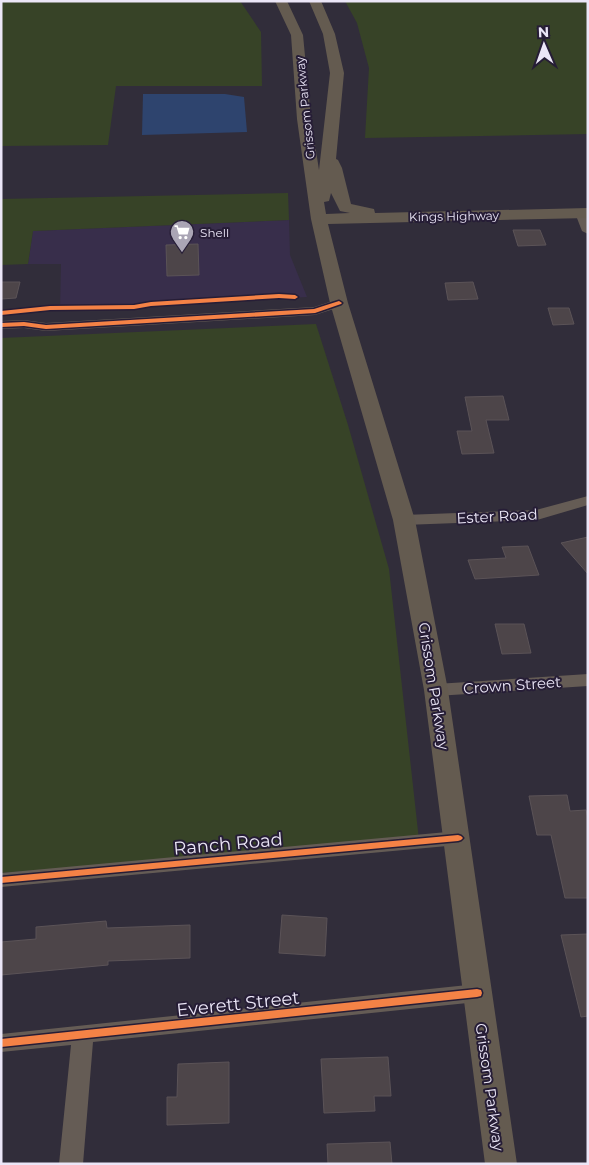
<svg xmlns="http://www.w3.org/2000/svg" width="589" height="1165" viewBox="0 0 589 1165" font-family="Montserrat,sans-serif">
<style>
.built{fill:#382e4b}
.green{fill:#374327}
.water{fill:#2e446e}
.building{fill:#4d4549;stroke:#5b5357}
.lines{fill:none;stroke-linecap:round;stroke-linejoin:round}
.street{fill:#655c55;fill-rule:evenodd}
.secondary{fill:#645b50;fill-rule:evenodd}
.cycleway-casing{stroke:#261d36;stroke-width:3}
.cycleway{fill:#f48246;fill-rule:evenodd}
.labels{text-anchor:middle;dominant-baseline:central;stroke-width:4;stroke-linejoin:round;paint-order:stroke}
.far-street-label{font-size:12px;fill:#ebe6f7;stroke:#261d36}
.far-poi-label{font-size:12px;fill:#ebe6f7;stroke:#261d36;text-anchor:start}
.street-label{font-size:15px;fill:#ebe6f7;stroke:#261d36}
.near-street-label{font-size:18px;fill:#ebe6f7;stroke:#261d36}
</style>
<rect width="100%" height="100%" fill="#312d3a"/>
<!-- built -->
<polygon class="built" points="289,220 290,255 307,297 60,311 61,264 28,264 33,231"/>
<!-- green -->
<g class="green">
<polygon points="1,1 240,1 261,32 262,86 116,86 108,145 1,146"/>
<polygon points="345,1 588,1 588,134 365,138 369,68 357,23"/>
<polygon points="288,193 289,220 33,231 28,264 1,265 1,199"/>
<polygon points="316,324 348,425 389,569 419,840 1,873 1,338"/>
</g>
<!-- water -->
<polygon class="water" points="143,94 225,94 244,97 247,132 142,135"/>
<!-- building -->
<g class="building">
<polygon points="513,230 540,230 546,245 518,246"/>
<polygon points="198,244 199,275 167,276 166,245"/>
<polygon points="1,282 20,282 16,298 1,299"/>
<polygon points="473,282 478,299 448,300 445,283"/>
<polygon points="548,308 569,308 574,324 553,325"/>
<polygon points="503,396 509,420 486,420 494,453 462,454 457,431 472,431 465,397"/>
<polygon points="588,537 588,574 561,543"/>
<polygon points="528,546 539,575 475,579 468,560 506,558 502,547"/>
<polygon points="495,624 524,624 531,653 502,654"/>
<polygon points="567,795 570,811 586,810 588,818 588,898 565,898 551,835 537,835 529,796"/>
<polygon points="282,915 327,918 325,956 279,953"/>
<polygon points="106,921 107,928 190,925 190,958 108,961 108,965 1,975 1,942 36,939 36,927"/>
<polygon points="588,934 588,1016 581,1017 561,935"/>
<polygon points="388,1057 391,1096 374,1096 375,1111 324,1113 321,1059"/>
<polygon points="229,1062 229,1123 167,1125 167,1097 177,1097 178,1064"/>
<polygon points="390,1142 392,1164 328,1164 327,1144"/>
</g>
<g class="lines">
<!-- street -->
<g class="street">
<polygon points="581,210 585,211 588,215 588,234 582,231 575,213"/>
<polygon points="339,299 343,300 345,303 343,306 315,315 46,331 24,328 1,329 1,321 24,320 46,323 314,307"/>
<polygon points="588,496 588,505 537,520 404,525 399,523 396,520 399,517 404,515 536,510"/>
<polygon points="588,674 588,686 436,696 430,694 427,690 430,686 436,684"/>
<polygon points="458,831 465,833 468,838 465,843 458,845 1,887 1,873"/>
<polygon points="477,984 485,987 488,993 485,999 477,1002 93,1042 83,1164 59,1164 71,1045 1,1052 1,1034"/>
</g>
<!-- secondary -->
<path class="secondary" d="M 275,1 L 287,1 L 303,35 L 311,119 L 319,170 L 330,73 L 323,34 L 309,1 L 321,1 L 335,34 L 344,73 L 336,159 L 338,160 L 342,168 L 351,204 L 374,209 L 375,213 L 588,208 L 588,218 L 328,224 L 348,303 L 415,520 L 448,690 L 517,1164 L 485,1164 L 424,690 L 393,520 L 330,303 L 311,219 L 297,119 L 291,35 ZM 331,193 L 340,211 L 350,213 L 326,214 L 324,202 L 329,201 Z"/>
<!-- cycleway casing -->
<g class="cycleway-casing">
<g id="cycleway">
<polygon points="279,294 295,295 298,297 295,299 279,298 151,306 134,309 50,310 1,315 1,311 50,306 134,305 151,302"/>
<polygon points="339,301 342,303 341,304 315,313 46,329 24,326 1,327 1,323 24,322 46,325 314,309"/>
<polygon points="458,835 461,836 463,838 461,840 458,841 1,883 1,877"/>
<polygon points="477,989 481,990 482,993 481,996 477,997 1,1047 1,1039"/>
</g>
</g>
<!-- cycleway -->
<use href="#cycleway" class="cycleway"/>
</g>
<!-- icons -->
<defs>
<g id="supermarket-pin" transform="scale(1.25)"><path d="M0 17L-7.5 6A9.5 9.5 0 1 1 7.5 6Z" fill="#aaa5b5" stroke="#261d36"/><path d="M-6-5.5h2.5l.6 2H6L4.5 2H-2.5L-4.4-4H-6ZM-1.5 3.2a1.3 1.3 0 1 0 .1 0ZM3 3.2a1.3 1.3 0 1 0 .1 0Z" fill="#fff"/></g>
</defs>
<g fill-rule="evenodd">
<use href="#supermarket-pin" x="182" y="232"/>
</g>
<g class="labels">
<!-- far-street labels -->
<g class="far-street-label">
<text transform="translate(305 108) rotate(-96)">Grissom Parkway</text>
<text transform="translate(454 216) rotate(-1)">Kings Highway</text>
</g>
<!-- far-poi labels -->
<g class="far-poi-label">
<text x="200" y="232">Shell</text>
</g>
<!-- street labels -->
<g class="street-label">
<text transform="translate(497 516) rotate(-3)">Ester Road</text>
<text transform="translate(512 685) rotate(-4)">Crown Street</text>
<text transform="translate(434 686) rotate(81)">Grissom Parkway</text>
<text transform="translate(490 1087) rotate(82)">Grissom Parkway</text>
</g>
<!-- near-street labels -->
<g class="near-street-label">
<text transform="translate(228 844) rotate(-5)">Ranch Road</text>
<text transform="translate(238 1004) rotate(-6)">Everett Street</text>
</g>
</g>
<!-- border -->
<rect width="589" height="1165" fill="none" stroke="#ebe6f7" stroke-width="5"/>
<!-- north arrow -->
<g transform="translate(544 45) rotate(358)" stroke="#261d36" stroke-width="4" paint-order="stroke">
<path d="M0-4L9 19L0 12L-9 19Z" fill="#ebe6f7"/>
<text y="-8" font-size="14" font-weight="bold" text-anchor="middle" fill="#ebe6f7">N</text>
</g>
</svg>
